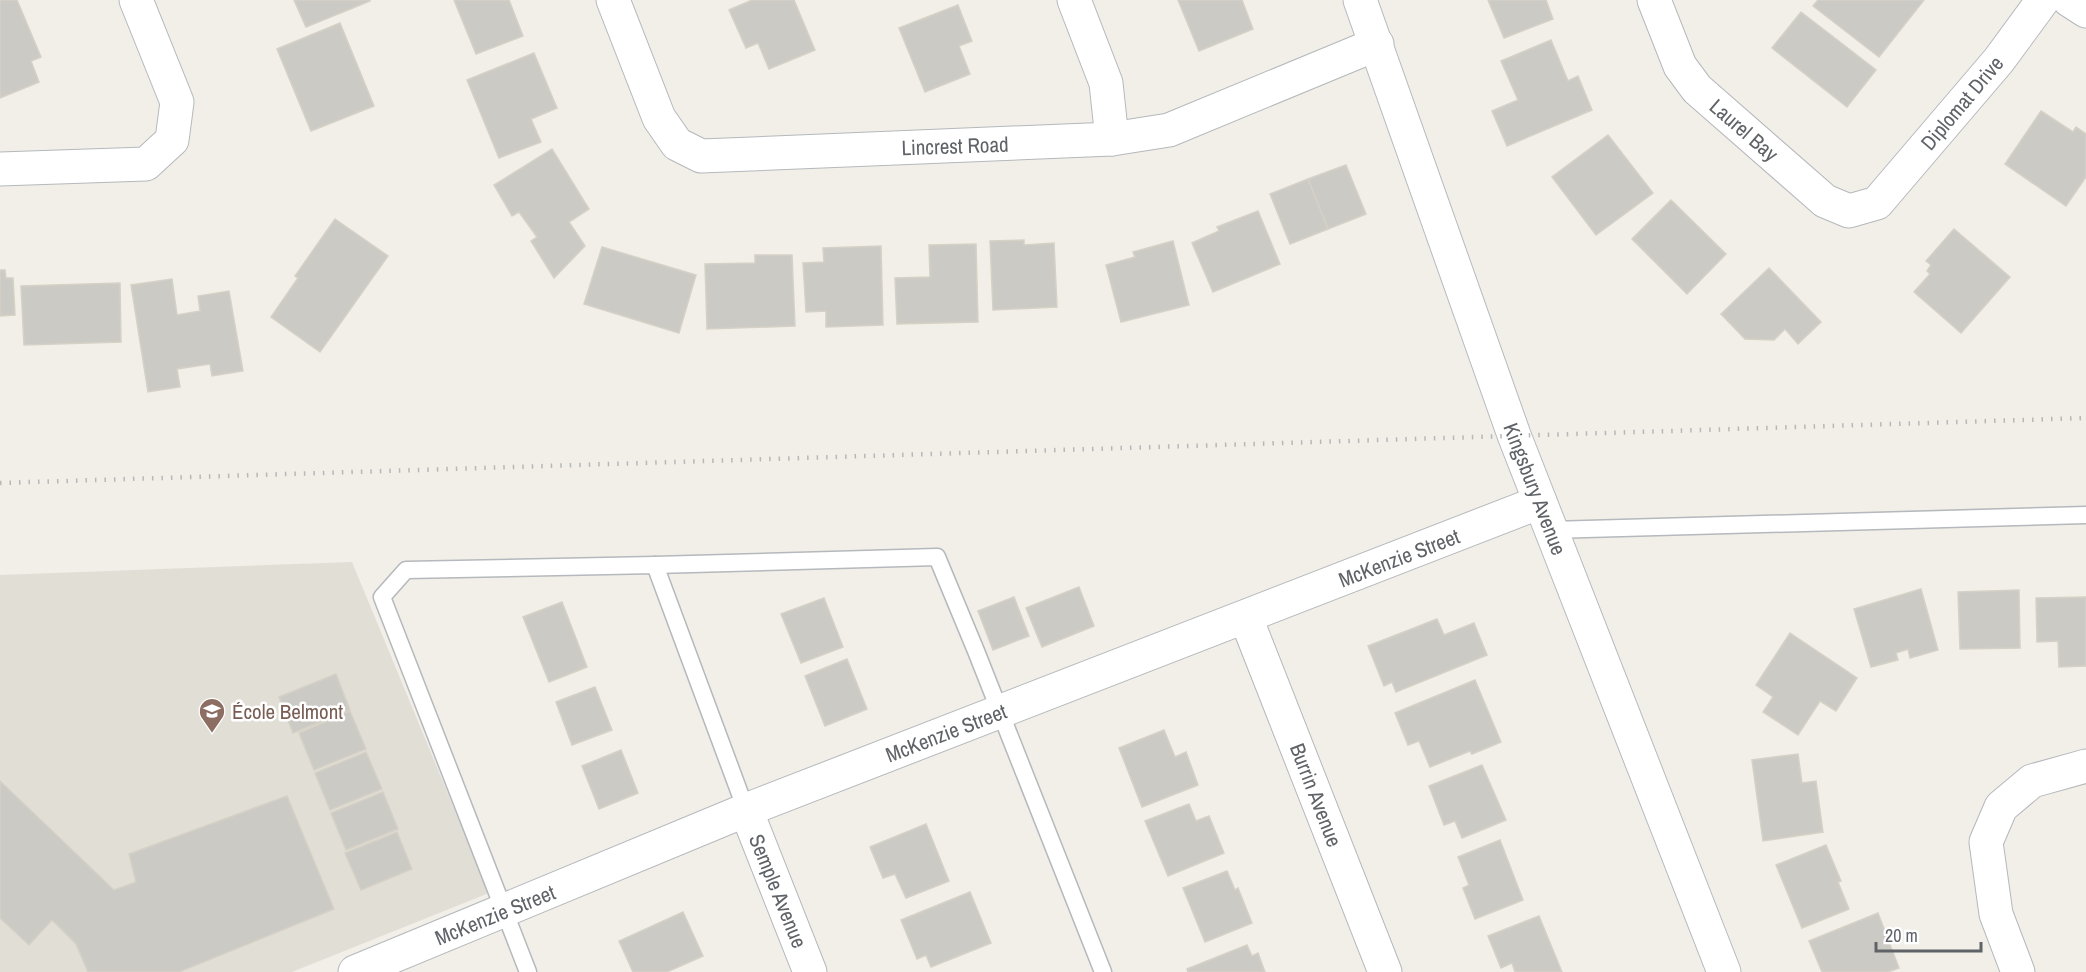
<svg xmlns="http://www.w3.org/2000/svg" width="2086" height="972" viewBox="0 0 2086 972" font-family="'Archivo Narrow',sans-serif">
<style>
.education{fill:#e1ded6}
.building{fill:#cccac5;stroke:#d6d1c6;stroke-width:1.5}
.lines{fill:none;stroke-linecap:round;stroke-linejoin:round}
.lane-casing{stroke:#b5b8bc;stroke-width:19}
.street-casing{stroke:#b5b8bc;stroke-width:35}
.secondary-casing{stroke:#b6babf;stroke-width:35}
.lane{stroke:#fff;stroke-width:16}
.street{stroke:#fff;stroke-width:33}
.secondary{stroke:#fff;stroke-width:33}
.rail{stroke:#b6b7b8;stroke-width:4.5;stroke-dasharray:1.5 8;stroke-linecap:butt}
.labels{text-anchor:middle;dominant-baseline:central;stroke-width:5;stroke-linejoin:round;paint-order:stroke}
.street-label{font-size:21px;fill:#5f6368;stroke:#fff}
.education-label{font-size:21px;fill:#785e54;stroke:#fff;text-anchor:start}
</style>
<rect width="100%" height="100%" fill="#f1efe8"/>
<!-- education -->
<polygon class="education" points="352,562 489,893 292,972 0,972 0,575"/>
<!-- building -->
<g class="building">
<polygon points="0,0 17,0 41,57 31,61 39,82 0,98"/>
<polygon points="294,0 370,0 370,1 306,27"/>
<polygon points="454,0 509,0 523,36 476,54"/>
<polygon points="752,0 794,0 815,50 769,69 758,43 746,48 729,10"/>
<polygon points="1178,0 1242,0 1253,29 1199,51"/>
<polygon points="1488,0 1546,0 1553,19 1504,38"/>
<polygon points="1818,0 1924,0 1879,57 1813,6"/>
<polygon points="958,5 972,41 959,46 970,74 925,92 899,28"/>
<polygon points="1801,12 1876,70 1847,107 1772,48"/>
<polygon points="340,23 374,106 311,131 277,49"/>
<polygon points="1551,40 1568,81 1578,76 1592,110 1507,146 1492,111 1518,100 1501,61"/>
<polygon points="534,53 557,108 531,119 541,142 499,158 467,80"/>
<polygon points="2041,111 2073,132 2076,127 2086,134 2086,177 2066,206 2005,164"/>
<polygon points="1608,135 1653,193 1596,235 1552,177"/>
<polygon points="552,149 589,209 569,222 585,246 554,278 531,241 537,237 519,212 512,216 494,185"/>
<polygon points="1346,165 1366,214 1328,229 1308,179"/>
<polygon points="1308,179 1328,229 1290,244 1270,194"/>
<polygon points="1671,200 1726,254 1687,294 1632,239"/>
<polygon points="1258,211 1280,264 1213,292 1192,243 1219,231 1217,227"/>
<polygon points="335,219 388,256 320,352 271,317 298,278 295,276"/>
<polygon points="1954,229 2010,277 1961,333 1914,292 1930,274 1927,271 1931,265 1926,261"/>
<polygon points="1024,240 1024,245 1054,243 1057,307 993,310 990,241"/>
<polygon points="1173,241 1189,305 1121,322 1106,265 1135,257 1133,252"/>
<polygon points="976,244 978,322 897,324 895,278 930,277 929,245"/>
<polygon points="881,246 883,325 826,327 826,311 806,312 803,263 824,262 823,248"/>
<polygon points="602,247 696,275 679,333 584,304"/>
<polygon points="755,255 792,255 795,326 707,329 705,264 755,263"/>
<polygon points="1769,268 1821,322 1798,344 1785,329 1774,340 1745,339 1721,314"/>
<polygon points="0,270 5,270 6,278 13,278 15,315 0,316"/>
<polygon points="172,279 177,315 200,311 198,296 229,291 243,371 212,376 210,364 177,369 180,387 148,392 131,285"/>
<polygon points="120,283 121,342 24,345 21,286"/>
<polygon points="1079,587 1094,626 1042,647 1026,608"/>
<polygon points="1921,589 1938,650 1910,658 1908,649 1896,653 1898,660 1871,667 1854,609"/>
<polygon points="2019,590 2020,648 1960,649 1958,592"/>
<polygon points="1014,597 1029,636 993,650 978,611"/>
<polygon points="2086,597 2086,666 2059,667 2058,641 2037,642 2036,598"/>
<polygon points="824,598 843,647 801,663 781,614"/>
<polygon points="562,602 587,667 549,682 523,617"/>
<polygon points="1437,619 1444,635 1474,623 1487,655 1396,692 1392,682 1384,686 1368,646"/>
<polygon points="1790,633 1857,678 1836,711 1820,701 1798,735 1763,712 1773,697 1756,685"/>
<polygon points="847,659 867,709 825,726 805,676"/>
<polygon points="336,674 350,710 293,733 279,697"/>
<polygon points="1475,680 1501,742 1472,754 1470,751 1430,767 1419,741 1408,745 1395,713"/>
<polygon points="595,687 612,730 572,745 556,702"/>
<polygon points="350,711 366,749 314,770 299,733"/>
<polygon points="1164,730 1175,757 1186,752 1198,785 1142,807 1119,748"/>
<polygon points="621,750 638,793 599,809 582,766"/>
<polygon points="366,752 382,789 330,810 315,773"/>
<polygon points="1798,754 1802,783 1816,781 1823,832 1763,841 1752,760"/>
<polygon points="1482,765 1506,820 1462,838 1455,821 1444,825 1429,786"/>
<polygon points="0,781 114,890 136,882 129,854 287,796 334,909 179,972 88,972 76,944 52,920 29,945 0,918"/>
<polygon points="383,792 398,829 346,850 331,813"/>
<polygon points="1189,804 1196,821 1209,816 1224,853 1168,876 1145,821"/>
<polygon points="926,824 949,881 906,898 895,874 883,878 870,847"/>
<polygon points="397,832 412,869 361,890 345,853"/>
<polygon points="1500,840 1523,900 1475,919 1463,888 1469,885 1458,857"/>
<polygon points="1826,845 1841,881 1838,882 1849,909 1802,928 1776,865"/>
<polygon points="1227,871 1235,890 1238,888 1252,923 1205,942 1183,888"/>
<polygon points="970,892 991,943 931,967 926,955 917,959 901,920"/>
<polygon points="683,912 703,956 667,972 633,972 619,941"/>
<polygon points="1878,913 1899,968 1888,972 1822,972 1809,941"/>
<polygon points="1539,916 1562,972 1515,972 1512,963 1501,968 1488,936"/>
<polygon points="1247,945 1252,956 1258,953 1265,972 1188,972 1187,969"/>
</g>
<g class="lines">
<!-- lane casing -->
<g class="lane-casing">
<g id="lane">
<polyline points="1551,530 2086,515"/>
<polyline points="655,565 937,557 976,651 1103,972"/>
<polyline points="528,972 382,597 406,570 655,565 746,810"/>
</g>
</g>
<!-- street casing -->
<g class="street-casing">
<g id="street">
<polyline points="613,0 659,118 677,144 701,156 1112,139 1169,130 1377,44"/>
<polyline points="1074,0 1106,83 1112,139"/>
<polyline points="1654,0 1680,66 1697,89 1825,201 1849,211 1877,203 1999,60 2043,0"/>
<polyline points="2069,0 2086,11"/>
<polyline points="0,169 146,164 172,140 177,102 136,0"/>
<polyline points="1246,618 1385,972"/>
<polyline points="746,810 810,972"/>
<polyline points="355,972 746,810 1540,502"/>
<polyline points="2018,972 1996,914 1986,842 2001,807 2032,781 2086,766"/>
</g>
</g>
<!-- secondary casing -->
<g class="secondary-casing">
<polyline id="secondary" points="1360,0 1514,435 1724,972"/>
</g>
<!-- lane -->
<use href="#lane" class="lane"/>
<!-- street -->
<use href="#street" class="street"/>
<!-- secondary -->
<use href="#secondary" class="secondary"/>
<!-- rail -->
<polyline class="rail" points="0,483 2086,418"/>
</g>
<!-- icons -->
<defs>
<g id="school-pin" transform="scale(1.35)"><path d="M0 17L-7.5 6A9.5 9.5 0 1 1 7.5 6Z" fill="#8d6e63" stroke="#fff"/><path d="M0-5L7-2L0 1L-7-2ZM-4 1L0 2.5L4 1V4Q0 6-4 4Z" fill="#fff"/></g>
</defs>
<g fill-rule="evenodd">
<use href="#school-pin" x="212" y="711"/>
</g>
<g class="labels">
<!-- street labels -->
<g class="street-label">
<text transform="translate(1962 103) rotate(-50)">Diplomat Drive</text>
<text transform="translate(1744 130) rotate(41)">Laurel Bay</text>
<text transform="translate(955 146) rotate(-2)">Lincrest Road</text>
<text transform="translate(1535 489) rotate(69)">Kingsbury Avenue</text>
<text transform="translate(1399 558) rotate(-21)">McKenzie Street</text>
<text transform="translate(946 733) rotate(-21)">McKenzie Street</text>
<text transform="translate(1316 795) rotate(69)">Burrin Avenue</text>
<text transform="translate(778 891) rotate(68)">Semple Avenue</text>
<text transform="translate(495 915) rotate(-22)">McKenzie Street</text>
</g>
<!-- education labels -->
<g class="education-label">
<text x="232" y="711">École Belmont</text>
</g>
</g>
<!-- scale -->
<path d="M1876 942v9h105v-9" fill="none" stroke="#5f6368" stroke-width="3"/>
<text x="1885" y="942" font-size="18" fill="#5f6368" stroke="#ffffff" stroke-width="4.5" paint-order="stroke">20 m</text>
</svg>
